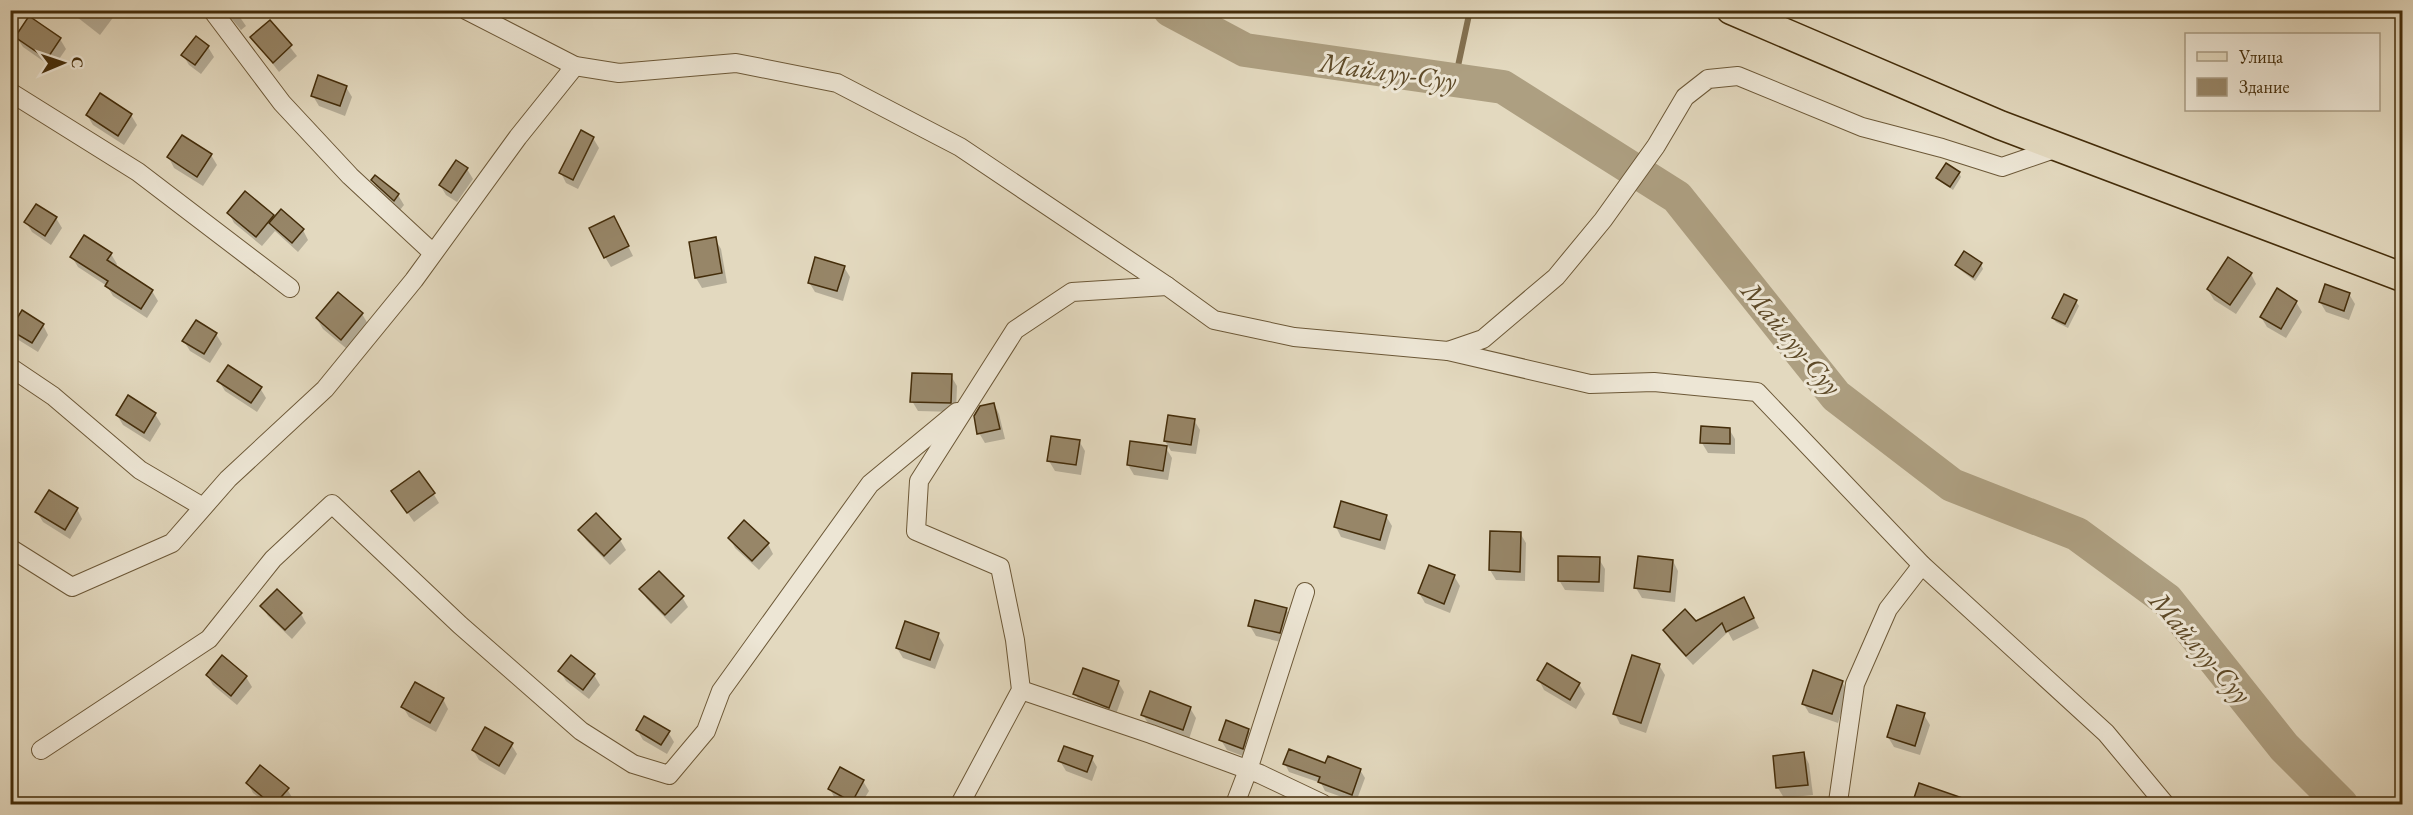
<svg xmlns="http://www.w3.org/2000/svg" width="2413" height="815" viewBox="0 0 2413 815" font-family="'EB Garamond',serif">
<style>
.shadow{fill:#0003}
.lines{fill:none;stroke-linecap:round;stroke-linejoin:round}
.stream{stroke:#837151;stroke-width:6}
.river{stroke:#ad9f81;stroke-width:34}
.building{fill:#978668;stroke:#442d0a;stroke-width:1.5}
.street-casing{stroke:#6c5837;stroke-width:20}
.primary-casing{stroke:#442d0a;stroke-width:31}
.street{stroke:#ede6d5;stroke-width:18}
.primary{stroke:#e3d9bf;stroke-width:28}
.labels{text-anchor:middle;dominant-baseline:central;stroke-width:6;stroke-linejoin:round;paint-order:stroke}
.water-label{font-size:28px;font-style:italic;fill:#5e4a28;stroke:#ede6d5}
</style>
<rect width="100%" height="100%" fill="#e3d9bf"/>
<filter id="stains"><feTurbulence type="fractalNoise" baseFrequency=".00333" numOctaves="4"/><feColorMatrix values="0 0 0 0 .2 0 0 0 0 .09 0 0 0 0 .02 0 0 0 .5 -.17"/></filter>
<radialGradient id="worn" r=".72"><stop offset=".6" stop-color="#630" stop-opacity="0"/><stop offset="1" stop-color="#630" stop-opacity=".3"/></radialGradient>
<!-- shadow -->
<g class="shadow">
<polygon points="68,10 112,10 115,15 100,35"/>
<polygon points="224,10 235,10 246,26 241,30"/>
<polygon points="270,22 297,56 279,72 252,37"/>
<polygon points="17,38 60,39 66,49 53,68 23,47"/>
<polygon points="208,47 214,57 201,74 189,65 183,55"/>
<polygon points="346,87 352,97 345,116 319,106 313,96"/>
<polygon points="87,115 131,115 137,125 124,145 93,125"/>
<polygon points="593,138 599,148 578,189 566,183 561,173"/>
<polygon points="211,155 217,165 203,186 174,168 169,158"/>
<polygon points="467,169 473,179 457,202 446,195 440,185"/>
<polygon points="1959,173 1961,177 1953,190 1941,182 1938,178"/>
<polygon points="372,180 398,195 404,205 400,210 378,190"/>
<polygon points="229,213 273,216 275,219 303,230 308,240 298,252 275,231 262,246 234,223"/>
<polygon points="56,218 62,228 51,245 32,232 26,222"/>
<polygon points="619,228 633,256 611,267 605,257"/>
<polygon points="715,239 721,249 727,283 702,288 696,278 690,243"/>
<polygon points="111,254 117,264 115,267 152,291 158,301 147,318 113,296 107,286 78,267 72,257"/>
<polygon points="1981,264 1983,269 1975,281 1959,269 1956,265"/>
<polygon points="844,267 850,277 843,301 815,292 809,282"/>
<polygon points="2251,274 2256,284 2236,314 2214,300 2208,290"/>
<polygon points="338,294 362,314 368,324 347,349 323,329 317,319"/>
<polygon points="2349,294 2355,304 2349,320 2326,312 2320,302"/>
<polygon points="2065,296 2076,302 2079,306 2068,328 2056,322 2053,318"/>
<polygon points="2296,302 2302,312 2286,338 2267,327 2261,317"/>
<polygon points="43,325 48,335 38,352 17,339 12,329"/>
<polygon points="216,334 222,344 210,363 190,351 184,341"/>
<polygon points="951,376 957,386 956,412 918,411 912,401"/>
<polygon points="219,381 260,388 266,398 257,412 225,391"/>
<polygon points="994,404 999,414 1005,439 985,443 979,433"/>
<polygon points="155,414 161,424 150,442 123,425 117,415"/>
<polygon points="1194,420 1200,430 1196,454 1171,451 1165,441"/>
<polygon points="1729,429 1735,439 1735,454 1708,453 1702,443"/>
<polygon points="1079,441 1085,451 1081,475 1055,471 1049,461"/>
<polygon points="1166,448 1172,458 1168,480 1134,475 1128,465"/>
<polygon points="393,492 433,493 439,503 414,522"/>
<polygon points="77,509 82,519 70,539 43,522 37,512"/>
<polygon points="1386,516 1392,526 1385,550 1341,537 1336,527"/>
<polygon points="580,530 620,540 626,550 610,565 586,540"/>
<polygon points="1491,532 1520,533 1526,543 1525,581 1496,580 1490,570"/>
<polygon points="730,538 768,544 773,554 759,570 735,548"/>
<polygon points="1599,559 1605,569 1604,592 1565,590 1559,580"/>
<polygon points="1673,561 1678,571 1675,602 1642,598 1636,588"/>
<polygon points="1454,576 1460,586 1450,613 1425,603 1419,593"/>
<polygon points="641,590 682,597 688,607 671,624 647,599"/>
<polygon points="262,606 301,614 306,623 292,639 268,616"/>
<polygon points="1749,608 1759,628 1733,641 1728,632 1693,665 1670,640 1664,631"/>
<polygon points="1286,609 1292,619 1285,643 1256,636 1250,626"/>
<polygon points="938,635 944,645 935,669 903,658 897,648"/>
<polygon points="1659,665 1665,675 1646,733 1620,724 1615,714"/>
<polygon points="560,671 594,675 600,685 589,699 566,681"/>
<polygon points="207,675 246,677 252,687 237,705 213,685"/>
<polygon points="1539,680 1579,684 1585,694 1576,709 1544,690"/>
<polygon points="1118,682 1124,692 1115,717 1081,704 1075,694"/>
<polygon points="1842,682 1848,692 1838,723 1809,713 1803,703"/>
<polygon points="443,699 448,709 436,732 409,717 403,707"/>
<polygon points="1190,708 1196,718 1189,739 1149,725 1143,715"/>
<polygon points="1924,715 1930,725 1920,755 1894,747 1888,737"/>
<polygon points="637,730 668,732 674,742 667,754 643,740"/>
<polygon points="1248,730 1254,740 1248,758 1227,750 1221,740"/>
<polygon points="511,744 517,754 505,775 479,760 473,750"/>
<polygon points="1804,754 1809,764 1813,795 1784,798 1778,788 1775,757"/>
<polygon points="1091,757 1097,767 1092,781 1066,771 1060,761"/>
<polygon points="1285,764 1326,765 1360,770 1365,778 1356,802 1325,791 1321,783 1289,772"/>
<polygon points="863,781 869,791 861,804 829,804 834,797 830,789"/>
<polygon points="248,783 287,789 293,799 289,804 267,804 253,793"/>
<polygon points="1920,785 1950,796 1956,804 1913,804"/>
</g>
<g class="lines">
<!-- stream -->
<polyline class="stream" points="1455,80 1470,10"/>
<!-- river -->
<polyline class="river" points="1170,10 1245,50 1503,87 1677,197 1836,396 1952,485 2077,534 2167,600 2284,747 2341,804"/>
</g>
<!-- building -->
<g class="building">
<polygon points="29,16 61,38 47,59 15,37"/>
<polygon points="270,20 292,45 273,63 250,37"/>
<polygon points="196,36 209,46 195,65 181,55"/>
<polygon points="318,75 347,86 340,106 311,96"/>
<polygon points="100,93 132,114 118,136 86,115"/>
<polygon points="581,130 594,137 573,180 559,173"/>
<polygon points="182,135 212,154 197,177 167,157"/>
<polygon points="456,160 468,168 451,193 439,185"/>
<polygon points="1946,163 1960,172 1950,187 1936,178"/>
<polygon points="375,175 399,194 394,201 371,180"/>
<polygon points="245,191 274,215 256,237 227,213"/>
<polygon points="36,204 57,217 45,236 24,222"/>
<polygon points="281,209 304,229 292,243 269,223"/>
<polygon points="614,216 629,246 604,258 589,228"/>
<polygon points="84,235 112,253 107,260 153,290 141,309 105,286 108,281 70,257"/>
<polygon points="716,237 722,273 695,278 689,242"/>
<polygon points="1964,251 1982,263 1973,277 1955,265"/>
<polygon points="815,257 845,266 837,291 808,283"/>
<polygon points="2228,257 2252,273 2230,305 2207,289"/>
<polygon points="2325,284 2350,293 2344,311 2319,302"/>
<polygon points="2277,288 2297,301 2281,329 2260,317"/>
<polygon points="338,292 363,313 341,340 316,318"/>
<polygon points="2064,294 2077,300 2065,324 2052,318"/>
<polygon points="22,310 44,324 32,343 10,330"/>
<polygon points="196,320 217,333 204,354 182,341"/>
<polygon points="228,365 262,387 251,403 217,381"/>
<polygon points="912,373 952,374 951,403 910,402"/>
<polygon points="128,395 156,413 144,433 116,415"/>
<polygon points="994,403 1000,429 977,434 974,416 980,406"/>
<polygon points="1168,415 1195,419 1191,445 1164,441"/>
<polygon points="1701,426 1730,428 1730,444 1700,443"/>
<polygon points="1051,436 1080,440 1076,465 1047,461"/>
<polygon points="1130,441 1167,446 1163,471 1127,465"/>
<polygon points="419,471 435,493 407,513 391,491"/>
<polygon points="49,490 78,508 65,530 35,512"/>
<polygon points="1341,501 1387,515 1380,540 1334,527"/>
<polygon points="596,513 621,539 604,556 578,530"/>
<polygon points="744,520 769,543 752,561 728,538"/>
<polygon points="1490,531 1521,532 1520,572 1489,570"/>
<polygon points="1558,556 1600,557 1599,582 1558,581"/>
<polygon points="1638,556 1673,560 1670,592 1634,588"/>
<polygon points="1429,565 1455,575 1444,604 1418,593"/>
<polygon points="659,571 684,596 665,615 639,589"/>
<polygon points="277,589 302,613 285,630 260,606"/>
<polygon points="1744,597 1754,618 1726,632 1722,623 1686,656 1663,630 1685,609 1696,621"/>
<polygon points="1255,600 1287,608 1280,633 1248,626"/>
<polygon points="905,621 939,633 930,660 896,648"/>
<polygon points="222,655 247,676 231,696 206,675"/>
<polygon points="571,655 595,674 583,690 558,671"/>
<polygon points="1632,655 1660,664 1641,723 1613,714"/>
<polygon points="1547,663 1580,683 1570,700 1537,680"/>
<polygon points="1083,668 1119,681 1109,708 1073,694"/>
<polygon points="1813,670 1843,681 1832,714 1802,704"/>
<polygon points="415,682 444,698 430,723 401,707"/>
<polygon points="1150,691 1191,707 1183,730 1141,715"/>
<polygon points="1897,705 1925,713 1915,746 1887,737"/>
<polygon points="644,716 670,731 661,745 636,730"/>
<polygon points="1226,720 1249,729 1243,749 1219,740"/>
<polygon points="485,727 513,743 499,766 472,750"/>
<polygon points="1064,746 1093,756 1087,772 1058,761"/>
<polygon points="1289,749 1325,763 1328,756 1361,769 1352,795 1318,782 1320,777 1283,764"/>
<polygon points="1804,752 1808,785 1776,788 1773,756"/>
<polygon points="260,765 289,788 275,804 271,804 246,783"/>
<polygon points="840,767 864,780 852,802 828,789"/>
<polygon points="1919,783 1974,802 1974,804 1912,804"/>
</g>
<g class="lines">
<!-- street casing -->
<g class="street-casing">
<g id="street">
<polyline points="212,10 282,103 350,176 433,253"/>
<polyline points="466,10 575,66 619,73 736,63 837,83 960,147 1167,286"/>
<polyline points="10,92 138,172 290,288"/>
<polyline points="1448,351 1590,384 1654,382 1757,392 1922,565 2106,733 2165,804"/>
<polyline points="10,367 53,396 140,470 203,507"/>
<polyline points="10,548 72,587 172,543 228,479 325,389 414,280 518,137 575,66"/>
<polyline points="1021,690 1151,734 1260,774 1323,804"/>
<polyline points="41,750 209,639 273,559 332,504 460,625 581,731 633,764 669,775 706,731 721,691 870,484 957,412"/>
<polyline points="960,804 1021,690 1015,640 1000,567 916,531 919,481 1015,330 1072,292 1167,286 1214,320 1294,337 1448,351 1483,339 1556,277 1603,220 1656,146 1685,97 1708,79 1738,76 1862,127 1942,148 2002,167 2060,147"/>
<polyline points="1235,804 1248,770 1305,592"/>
<polyline points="1839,804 1838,802 1855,684 1888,609 1922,565"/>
</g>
</g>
<!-- primary casing -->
<g class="primary-casing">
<polyline id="primary" points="1731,10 2000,125 2402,277"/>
</g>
<!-- street -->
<use href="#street" class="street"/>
<!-- primary -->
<use href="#primary" class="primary"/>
</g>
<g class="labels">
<!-- water labels -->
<g class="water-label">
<text transform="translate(1388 71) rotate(8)">Майлуу-Суу</text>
<text transform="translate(1792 338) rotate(50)">Майлуу-Суу</text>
<text transform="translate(2201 647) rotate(49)">Майлуу-Суу</text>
</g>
</g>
<!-- margin -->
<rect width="2413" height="815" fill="none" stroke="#e3d9bf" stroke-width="36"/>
<rect x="12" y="12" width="2389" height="791" fill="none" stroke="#442d0a" stroke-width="3"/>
<rect x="18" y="18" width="2377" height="779" fill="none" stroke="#442d0a" stroke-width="1.5"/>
<!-- legend -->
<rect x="2185" y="33" width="195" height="78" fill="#ede6d5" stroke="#a99c84" stroke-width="1.5"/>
<rect x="2197" y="52" width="30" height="9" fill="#e3d9bf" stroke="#a99c84" stroke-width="1.5"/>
<text x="2239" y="63" font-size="18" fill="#442d0a">Улица</text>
<rect x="2197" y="78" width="30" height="18" fill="#978668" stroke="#a99c84" stroke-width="1.5"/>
<text x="2239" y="93" font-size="18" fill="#442d0a">Здание</text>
<!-- north arrow -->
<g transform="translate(63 63) rotate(88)" stroke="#ede6d5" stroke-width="4.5" paint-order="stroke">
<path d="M0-4.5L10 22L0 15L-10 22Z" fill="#442d0a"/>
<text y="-9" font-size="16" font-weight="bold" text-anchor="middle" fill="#442d0a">С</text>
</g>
<rect width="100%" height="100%" filter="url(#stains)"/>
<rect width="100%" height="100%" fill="url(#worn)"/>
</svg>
